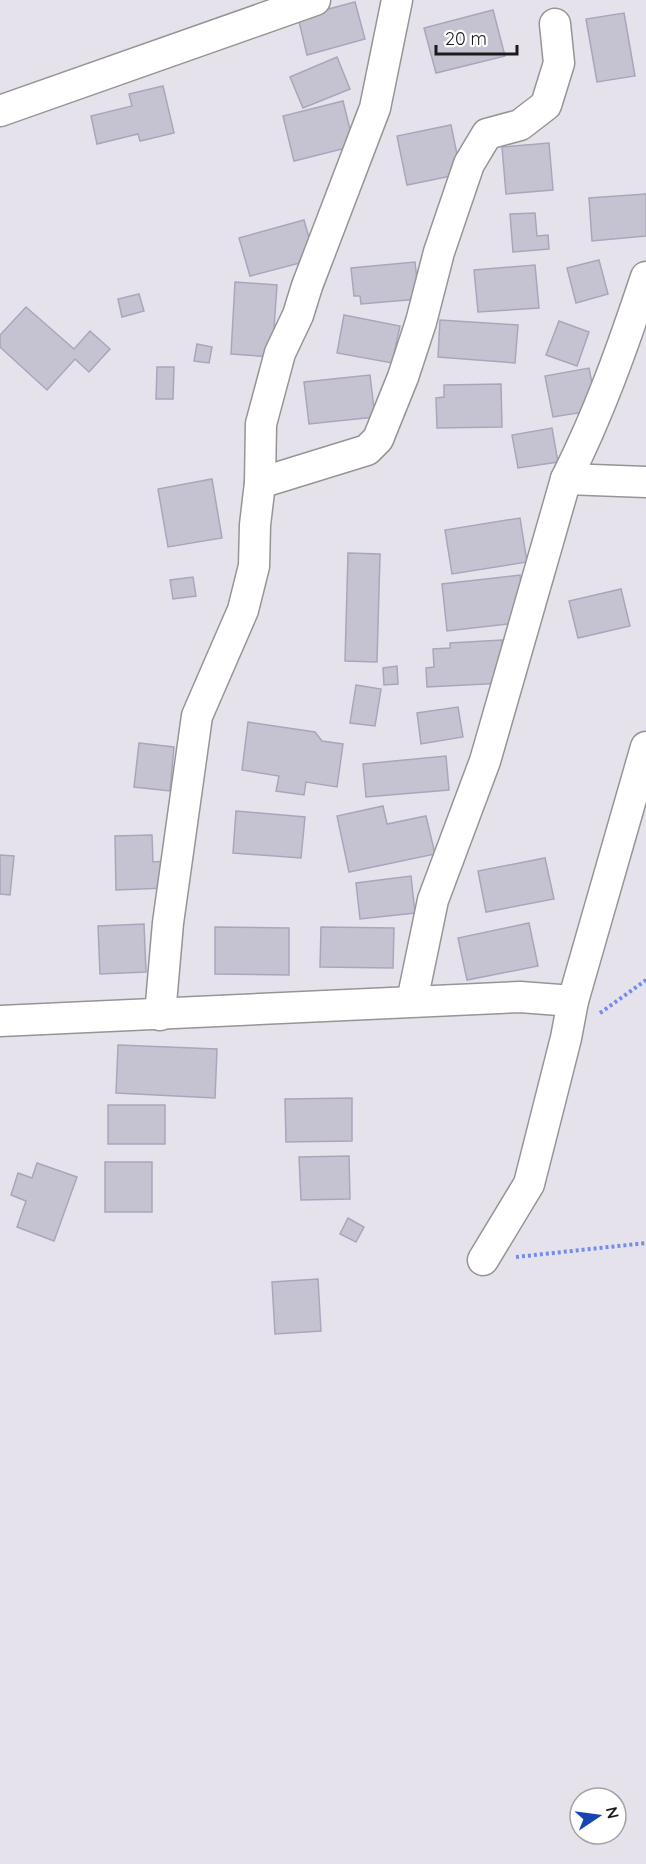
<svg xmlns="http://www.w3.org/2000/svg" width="646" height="1864" viewBox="0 0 646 1864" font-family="Quicksand,sans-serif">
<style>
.building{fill:#c5c3d2;stroke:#a9a6bc;stroke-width:1.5}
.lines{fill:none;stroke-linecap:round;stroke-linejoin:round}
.street-casing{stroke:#959595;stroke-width:33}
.path{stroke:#758dea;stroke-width:4;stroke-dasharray:3 3;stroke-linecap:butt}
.street{stroke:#fff;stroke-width:30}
</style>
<rect width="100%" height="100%" fill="#e6e2ec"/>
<!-- building -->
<g class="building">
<polygon points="355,2 365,39 307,55 298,17"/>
<polygon points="493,10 505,56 436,73 424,28"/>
<polygon points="624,13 635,76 597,82 586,19"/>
<polygon points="337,57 350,89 303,108 290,77"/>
<polygon points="163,86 174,133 140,141 138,134 97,144 91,116 132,106 129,94"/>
<polygon points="343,101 354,146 294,161 283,116"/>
<polygon points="451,125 461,174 407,185 397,136"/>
<polygon points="549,143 553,190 506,194 502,147"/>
<polygon points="646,194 646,236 592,241 589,198"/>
<polygon points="535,213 537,236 548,235 549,249 513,252 510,214"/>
<polygon points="304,220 315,259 250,276 239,238"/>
<polygon points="599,260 608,294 576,303 567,268"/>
<polygon points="415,262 419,299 361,304 360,296 354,296 351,268"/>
<polygon points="535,265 539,308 478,312 474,270"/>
<polygon points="235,282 277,285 272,357 231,354"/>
<polygon points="139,294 144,311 122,317 118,299"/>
<polygon points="26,307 74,349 90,331 110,349 89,372 75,359 47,390 0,347 0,335"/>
<polygon points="344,315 400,326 392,363 337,353"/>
<polygon points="440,320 518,325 515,363 438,357"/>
<polygon points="559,321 589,332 577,366 546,355"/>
<polygon points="197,344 212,347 209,363 194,361"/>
<polygon points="157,367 174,367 173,399 156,399"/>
<polygon points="589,368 597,410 553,417 545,376"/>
<polygon points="370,375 375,417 309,424 304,382"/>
<polygon points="501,384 502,427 437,428 436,398 444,397 444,385"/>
<polygon points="552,428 558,462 518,468 512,435"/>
<polygon points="212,479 222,538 168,547 158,489"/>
<polygon points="520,518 527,562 452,574 445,530"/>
<polygon points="348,553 380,554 377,662 345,661"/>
<polygon points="520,575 525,622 447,631 442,584"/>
<polygon points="193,577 196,596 173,599 170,580"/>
<polygon points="621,589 630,626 578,638 569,601"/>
<polygon points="502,640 505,683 427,687 426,668 434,667 433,649 450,648 450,643"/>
<polygon points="397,666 398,684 384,685 383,668"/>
<polygon points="356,685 381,689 375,726 350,723"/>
<polygon points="458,707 463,737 421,744 417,713"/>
<polygon points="248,722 315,732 322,741 343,744 337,787 306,782 304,795 276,791 279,776 242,770"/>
<polygon points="139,743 174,747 170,791 134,787"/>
<polygon points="446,756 449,790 366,797 363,764"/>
<polygon points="383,806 387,824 426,816 435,854 349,872 337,816"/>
<polygon points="236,811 305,817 301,858 233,853"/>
<polygon points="152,835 153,862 165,861 166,888 116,890 115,836"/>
<polygon points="0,855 14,856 10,895 0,894"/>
<polygon points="545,858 554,899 486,912 478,871"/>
<polygon points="411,876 415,913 360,919 356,883"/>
<polygon points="529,923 538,966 467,980 458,938"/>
<polygon points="144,924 146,972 100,974 98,926"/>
<polygon points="215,927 289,928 289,975 215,974"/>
<polygon points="321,927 394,928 393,968 320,967"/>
<polygon points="118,1045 217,1049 215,1098 116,1093"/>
<polygon points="352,1098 352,1141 286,1142 285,1099"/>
<rect x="108" y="1105" width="57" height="39"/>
<polygon points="349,1156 350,1199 301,1200 299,1157"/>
<rect x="105" y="1162" width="47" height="50"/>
<polygon points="37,1163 77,1177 54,1241 17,1227 26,1201 11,1195 18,1173 32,1178"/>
<polygon points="348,1218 364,1227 356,1242 340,1234"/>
<polygon points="318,1279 321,1331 275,1334 272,1282"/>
</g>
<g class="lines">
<!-- street casing -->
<g class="street-casing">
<g id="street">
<polyline points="0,111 315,0"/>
<polyline points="566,479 646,482"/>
<polyline points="260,483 367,450 378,439 403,377 421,322 439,252 469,164 487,134 520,125 546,105 559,63 555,24"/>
<path d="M 412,1001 L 433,900 L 485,761 L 566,479 C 599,414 623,346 646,277"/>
<polyline points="160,1015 168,923 197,716 243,610 254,566 255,525 260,483 261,424 280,353 298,315 307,286 375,108 397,0"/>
<polyline points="0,1021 520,997 573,1001"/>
<polyline points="483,1260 529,1184 566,1038 573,1001 646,747"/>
</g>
</g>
<!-- path -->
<g class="path">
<polyline points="600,1013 646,980"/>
<polyline points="516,1257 646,1243"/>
</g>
<!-- street -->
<use href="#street" class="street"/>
</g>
<!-- north arrow -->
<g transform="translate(598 1816) rotate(77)"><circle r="28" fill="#ffffff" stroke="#a4a4a4" stroke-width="1.5"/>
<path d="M0-4.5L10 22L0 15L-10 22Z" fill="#1445b2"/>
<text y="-9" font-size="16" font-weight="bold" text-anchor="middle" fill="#1b1b1b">N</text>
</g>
<!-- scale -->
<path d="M436 45v9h81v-9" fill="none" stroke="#1b1b1b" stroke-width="3"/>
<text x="445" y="45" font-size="18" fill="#1b1b1b" stroke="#ffffff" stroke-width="4.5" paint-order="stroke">20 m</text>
</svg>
